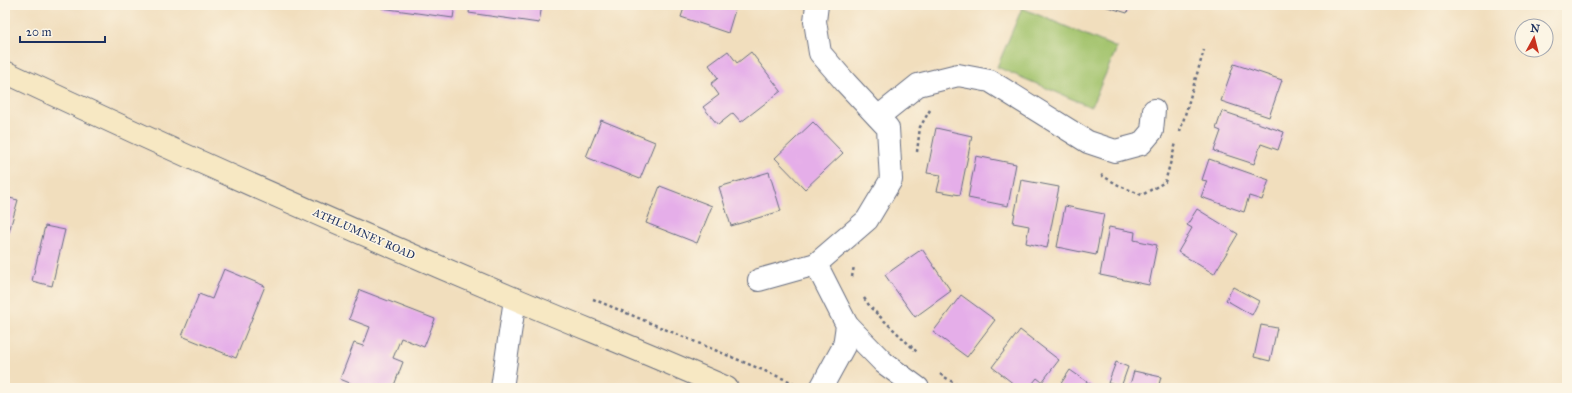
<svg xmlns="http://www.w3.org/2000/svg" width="1572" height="393" viewBox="0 0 1572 393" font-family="'IM FELL Great Primer',serif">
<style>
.green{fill:#a2c36c;stroke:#5e7965}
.building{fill:#e5aee9}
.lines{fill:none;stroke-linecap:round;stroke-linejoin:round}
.minor-casing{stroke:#666c7f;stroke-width:24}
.secondary-casing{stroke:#666c7f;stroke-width:24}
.path{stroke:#666c7f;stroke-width:2.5;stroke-dasharray:3 3;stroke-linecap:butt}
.minor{stroke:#fff;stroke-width:22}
.secondary{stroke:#f7e8c3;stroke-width:22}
.labels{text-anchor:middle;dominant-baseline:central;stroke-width:3;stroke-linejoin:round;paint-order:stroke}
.street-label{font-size:11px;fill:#1b2f5e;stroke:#fcf5e5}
</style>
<rect width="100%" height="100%" fill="#fcf5e5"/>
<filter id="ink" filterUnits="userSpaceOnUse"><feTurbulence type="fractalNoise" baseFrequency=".025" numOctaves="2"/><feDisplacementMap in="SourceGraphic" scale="8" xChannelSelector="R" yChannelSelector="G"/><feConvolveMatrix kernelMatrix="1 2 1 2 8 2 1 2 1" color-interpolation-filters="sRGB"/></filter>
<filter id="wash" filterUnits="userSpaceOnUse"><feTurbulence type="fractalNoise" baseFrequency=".012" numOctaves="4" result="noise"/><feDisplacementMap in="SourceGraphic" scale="16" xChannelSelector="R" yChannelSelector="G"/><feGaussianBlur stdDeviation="0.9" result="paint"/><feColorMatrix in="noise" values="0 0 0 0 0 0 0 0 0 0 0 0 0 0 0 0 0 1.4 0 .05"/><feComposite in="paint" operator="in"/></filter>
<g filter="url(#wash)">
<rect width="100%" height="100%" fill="#f1debd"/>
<!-- green -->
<polygon class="green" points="1022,8 1117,48 1091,107 997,67"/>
<g id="blocks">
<!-- building -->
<g class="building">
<polygon points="382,5 455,5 453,18 381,8"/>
<polygon points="470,5 542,5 539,23 469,13"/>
<polygon points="685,5 727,5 727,7 735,10 728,33 681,17"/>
<polygon points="1101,5 1130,5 1127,13"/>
<polygon points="728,51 737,63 751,52 781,91 741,122 733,113 718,125 703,107 719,95 711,84 718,78 709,65"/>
<polygon points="1234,64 1282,80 1269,117 1221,101"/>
<polygon points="1222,111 1284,132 1278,150 1261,144 1254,164 1214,151 1221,131 1216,129"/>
<polygon points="601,120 655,142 640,179 586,157"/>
<polygon points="813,122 843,153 805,189 775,158"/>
<polygon points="936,128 972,136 960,195 937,191 941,175 927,173"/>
<polygon points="976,156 1016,164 1008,206 968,198"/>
<polygon points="1209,159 1269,180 1262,200 1249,196 1244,212 1201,197 1207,181 1202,180"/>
<polygon points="769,172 781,211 731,226 719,187"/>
<polygon points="1021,180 1059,187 1047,248 1026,243 1029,226 1013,223"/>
<polygon points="660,186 712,206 697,243 646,223"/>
<polygon points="5,197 18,200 9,232 5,230"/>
<polygon points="1065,206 1104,214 1096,255 1057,247"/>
<polygon points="1197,209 1238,234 1214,274 1178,252 1192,228 1187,225"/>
<polygon points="45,226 65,230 52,286 32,281"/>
<polygon points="1109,227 1135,232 1134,240 1157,245 1149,285 1100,275"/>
<polygon points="922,249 951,291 915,317 885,275"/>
<polygon points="224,269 265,286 236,358 182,336 199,294 212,299"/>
<polygon points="1233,287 1259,301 1252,315 1226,300"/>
<polygon points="360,290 435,319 424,347 401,338 393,358 403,362 393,388 362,388 340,379 354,343 363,346 370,327 349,319"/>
<polygon points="961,295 995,320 967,357 933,332"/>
<polygon points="1261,325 1277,328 1270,361 1254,357"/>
<polygon points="1020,330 1059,360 1042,382 1037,378 1029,388 1019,388 992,367"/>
<polygon points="1116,362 1128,367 1121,387 1108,383"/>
<polygon points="1070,370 1096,388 1058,388"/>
<polygon points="1134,371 1161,377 1158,388 1129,388"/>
</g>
</g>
</g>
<g filter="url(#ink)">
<use href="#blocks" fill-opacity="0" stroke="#666c7f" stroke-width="1"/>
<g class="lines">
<!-- minor casing -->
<g class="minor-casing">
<g id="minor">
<polyline points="878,117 918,85 958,75 990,81 1088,142 1115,151 1141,144 1152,131 1154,110"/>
<polyline points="816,264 847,325 844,346 821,388"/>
<polyline points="759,280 816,264 867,220 891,180 888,128 846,83 820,53 815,21 817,5"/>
<polyline points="847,325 884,363 918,388"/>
<polyline points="502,388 515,299"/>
</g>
</g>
<!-- secondary casing -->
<g class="secondary-casing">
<path id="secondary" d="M 5,72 C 173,151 344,227 515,299 C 586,329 657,357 727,388"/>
</g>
<!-- path -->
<g class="path">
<polyline points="1180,132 1204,50"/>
<polyline points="917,152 920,127 930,110"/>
<polyline points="1101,175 1120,186 1142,195 1165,182 1176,143"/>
<polyline points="852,277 854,266"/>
<polyline points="864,298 871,308 918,353"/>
<polyline points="593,299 796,384"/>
<polyline points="940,374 962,388"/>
</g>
<!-- minor -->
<use href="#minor" class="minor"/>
<!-- secondary -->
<use href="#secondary" class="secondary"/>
</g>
</g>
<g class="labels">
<!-- street labels -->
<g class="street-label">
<text transform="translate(364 234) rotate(24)">ATHLUMNEY ROAD</text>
</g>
</g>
<!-- margin -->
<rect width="1572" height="393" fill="none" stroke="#fcf5e5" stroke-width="20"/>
<!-- north arrow -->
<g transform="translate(1534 38) rotate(7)"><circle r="19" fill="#fcf5e5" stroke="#a2a6af"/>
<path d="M0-3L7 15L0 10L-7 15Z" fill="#c8321e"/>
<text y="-6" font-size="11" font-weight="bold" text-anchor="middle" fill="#1b2f5e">N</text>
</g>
<!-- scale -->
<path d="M20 36v6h85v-6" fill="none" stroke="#1b2f5e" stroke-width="2"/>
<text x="26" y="36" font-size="12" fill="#1b2f5e" stroke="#fcf5e5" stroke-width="3" paint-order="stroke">20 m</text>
</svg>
